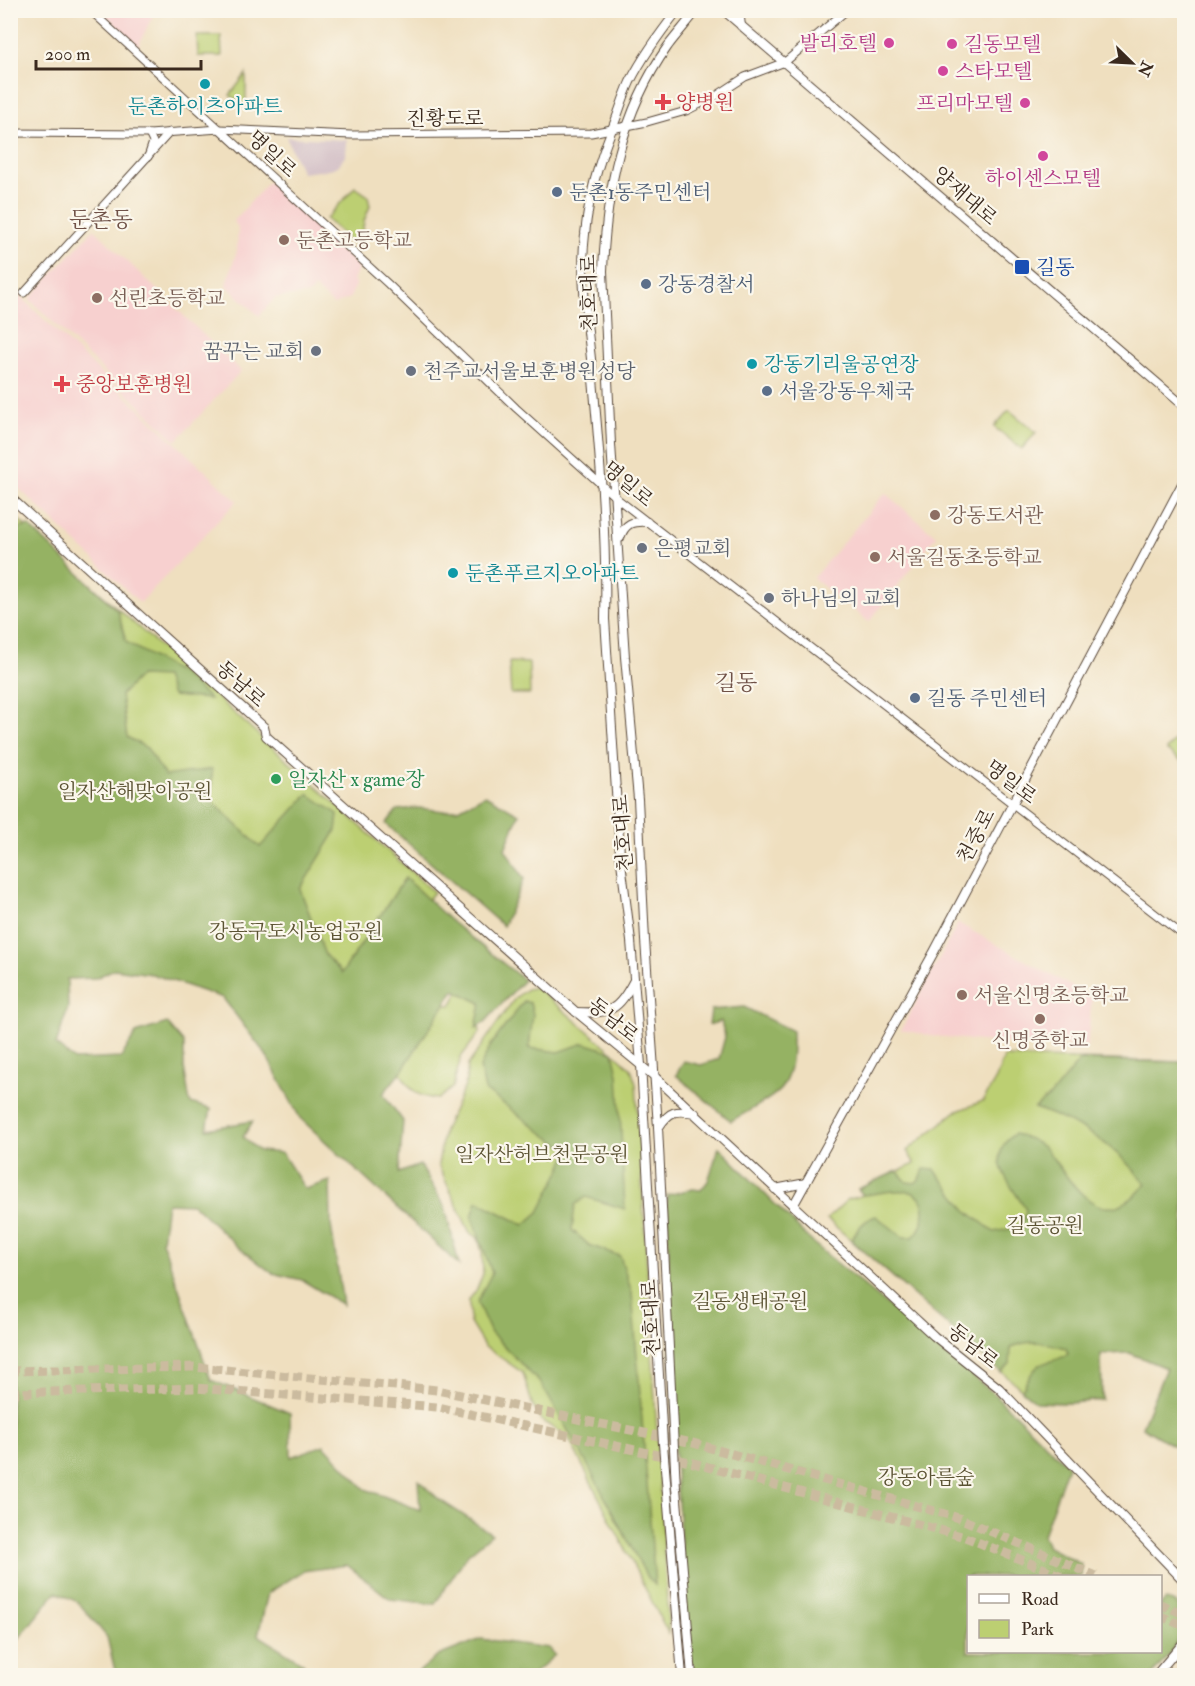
<svg xmlns="http://www.w3.org/2000/svg" width="1195" height="1686" viewBox="0 0 1195 1686" font-family="'IM FELL Double Pica','Noto Serif KR',serif">
<style>
.built{fill:#f7d0cf}
.industrial{fill:#d2bec5}
.green{fill:#bccf72;stroke:#7c7c48;stroke-width:1.5}
.forest{fill:#95b264;stroke:#686e41;stroke-width:1.5}
.lines{fill:none;stroke-linecap:round;stroke-linejoin:round}
.motorway-tunnel{stroke:#cbbb9f;stroke-width:9;stroke-dasharray:9 4.5;stroke-linecap:butt}
.tertiary-casing{stroke:#564536;stroke-width:9}
.secondary-casing{stroke:#564536;stroke-width:10}
.primary-casing{stroke:#564536;stroke-width:10}
.tertiary{stroke:#fff;stroke-width:7}
.secondary{stroke:#fff;stroke-width:8}
.primary{stroke:#fff;stroke-width:8}
.hotel-dot{fill:#d1479c;stroke:#fbf7ec;stroke-width:2}
.culture-dot{fill:#0f9aa8;stroke:#fbf7ec;stroke-width:2}
.health-dot{fill:#e0444e;stroke:#fbf7ec;stroke-width:2}
.service-dot{fill:#5c6f8a;stroke:#fbf7ec;stroke-width:2}
.education-dot{fill:#8d6e63;stroke:#fbf7ec;stroke-width:2}
.transit-dot{fill:#1a4fb4;stroke:#fbf7ec;stroke-width:2}
.worship-dot{fill:#6b7280;stroke:#fbf7ec;stroke-width:2}
.leisure-dot{fill:#2e9e5b;stroke:#fbf7ec;stroke-width:2}
.labels{text-anchor:middle;dominant-baseline:central;stroke-width:4.5;stroke-linejoin:round;paint-order:stroke}
.hotel-label{font-size:20px;fill:#b23c85;stroke:#fbf7ec;text-anchor:end}
.health-label{font-size:20px;fill:#be3a42;stroke:#fbf7ec;text-anchor:start}
.culture-label{font-size:20px;fill:#0d838f;stroke:#fbf7ec;text-anchor:start}
.street-label{font-size:20px;fill:#3b2a1e;stroke:#fbf7ec}
.service-label{font-size:20px;fill:#4e5e75;stroke:#fbf7ec;text-anchor:start}
.education-label{font-size:20px;fill:#785e54;stroke:#fbf7ec;text-anchor:start}
.transit-label{font-size:20px;fill:#164399;stroke:#fbf7ec;text-anchor:start}
.worship-label{font-size:20px;fill:#5b616d;stroke:#fbf7ec;text-anchor:start}
.leisure-label{font-size:20px;fill:#27864d;stroke:#fbf7ec;text-anchor:start}
.park-label{font-size:20px;fill:#5b5333;stroke:#fbf7ec}
.quarter-label{font-size:22px;fill:#705248;stroke:#fbf7ec}
</style>
<rect width="100%" height="100%" fill="#fbf7ec"/>
<filter id="ink" filterUnits="userSpaceOnUse"><feTurbulence type="fractalNoise" baseFrequency=".0167" numOctaves="2"/><feDisplacementMap in="SourceGraphic" scale="12" xChannelSelector="R" yChannelSelector="G"/><feConvolveMatrix kernelMatrix="1 2 1 2 8 2 1 2 1" color-interpolation-filters="sRGB"/></filter>
<filter id="wash" filterUnits="userSpaceOnUse"><feTurbulence type="fractalNoise" baseFrequency=".008" numOctaves="4" result="noise"/><feDisplacementMap in="SourceGraphic" scale="24" xChannelSelector="R" yChannelSelector="G"/><feGaussianBlur stdDeviation="1.35" result="paint"/><feColorMatrix in="noise" values="0 0 0 0 0 0 0 0 0 0 0 0 0 0 0 0 0 1.4 0 .05"/><feComposite in="paint" operator="in"/></filter>
<g filter="url(#wash)">
<rect width="100%" height="100%" fill="#efdfbf"/>
<!-- built -->
<g class="built">
<polygon points="101,11 155,11 138,46"/>
<polygon points="269,181 359,267 353,280 356,283 350,298 334,305 314,288 310,294 275,298 259,316 226,285 237,251 238,228 234,221"/>
<polygon points="94,229 241,371 176,441 29,299"/>
<polygon points="10,287 237,501 140,603 11,481"/>
<polygon points="885,493 936,536 869,622 813,578"/>
<polygon points="958,923 1092,998 1087,1046 989,1042 935,1036 901,1030"/>
</g>
<!-- industrial -->
<polygon class="industrial" points="286,137 347,140 346,155 338,166 327,170 302,173"/>
<!-- green -->
<g class="green">
<polygon points="197,36 221,36 222,56 198,56"/>
<polygon points="246,74 246,107 230,95"/>
<polygon points="355,187 368,196 370,206 364,221 360,250 326,219"/>
<polygon points="1009,410 1036,432 1022,449 994,427"/>
<polygon points="11,513 434,892 281,1082 233,986 11,869"/>
<polygon points="509,662 529,663 530,694 511,694"/>
<polygon points="1179,735 1184,740 1184,763 1166,750"/>
<path d="M 463,985 L 488,1001 L 478,1020 L 480,1032 L 461,1057 L 453,1087 L 438,1099 C 416,1097 411,1091 400,1072 L 440,1005 L 451,1005 Z"/>
<polygon points="532,988 538,989 622,1060 631,1069 636,1084 669,1635 568,1437 542,1421 532,1404 523,1373 484,1346 470,1323 469,1300 477,1289 483,1274 482,1252 478,1238 470,1233 438,1165 444,1130 465,1086 468,1065 515,998 527,989"/>
<polygon points="1004,1057 1184,1062 1184,1447 1172,1445 1142,1427 1166,1368 1130,1353 1101,1354 1102,1400 1069,1403 1036,1402 827,1219 847,1200 863,1195 858,1189 915,1164 907,1151 955,1112 983,1101 996,1079"/>
</g>
<!-- forest -->
<g class="forest">
<polygon points="29,526 118,611 126,642 182,674 210,699 172,696 165,677 140,676 121,695 127,737 147,748 165,776 212,769 212,801 260,847 308,794 338,814 336,831 300,889 325,955 342,973 405,878 452,922 524,980 484,1023 476,1028 481,1003 454,990 403,1069 383,1094 403,1121 399,1173 420,1165 445,1207 459,1265 300,1118 266,1055 223,998 152,974 114,969 96,978 67,979 68,1008 56,1045 74,1060 121,1058 136,1033 167,1023 184,1043 184,1067 190,1103 211,1109 207,1129 253,1121 243,1137 259,1151 282,1153 305,1189 330,1181 331,1225 343,1305 302,1280 272,1273 237,1246 193,1204 167,1203 162,1241 211,1380 290,1413 291,1457 324,1445 365,1489 420,1510 418,1480 440,1500 492,1534 467,1555 435,1604 390,1599 347,1565 303,1571 268,1593 258,1635 303,1663 309,1675 116,1675 107,1637 78,1602 56,1592 16,1642 11,1645 10,530"/>
<polygon points="485,795 519,814 505,849 524,879 503,926 386,824 397,810 418,808 444,811 459,809"/>
<polygon points="524,1001 530,1003 533,1014 529,1048 559,1052 584,1043 613,1052 618,1074 625,1209 586,1197 575,1205 572,1230 589,1245 620,1256 632,1293 655,1585 646,1575 586,1462 541,1384 491,1333 477,1302 492,1273 472,1217 477,1201 524,1225 539,1212 560,1171 569,1150 548,1137 485,1090 480,1067 491,1045"/>
<path d="M 744,1007 L 792,1031 C 792,1049 793,1071 782,1087 C 775,1098 743,1114 731,1121 L 676,1075 L 684,1061 L 701,1065 L 719,1059 L 725,1037 L 721,1021 L 709,1025 L 711,1010 Z"/>
<path d="M 1080,1060 L 1184,1062 L 1184,1447 L 1172,1445 L 1142,1427 L 1166,1368 L 1130,1353 L 1101,1354 L 1102,1400 L 1069,1403 L 1036,1402 L 1022,1390 C 1026,1382 1032,1370 1040,1365 C 1049,1360 1058,1361 1068,1354 L 1066,1348 C 1049,1343 1027,1338 1011,1348 L 1010,1364 L 1001,1372 L 851,1240 C 858,1229 863,1220 876,1216 L 903,1237 L 913,1237 C 921,1230 924,1222 924,1211 C 922,1179 884,1194 863,1195 L 858,1189 L 897,1171 L 907,1182 L 915,1183 L 920,1179 L 924,1169 L 935,1170 L 966,1210 L 994,1232 L 1009,1229 L 1023,1222 L 1026,1210 C 1013,1186 982,1158 1014,1134 C 1024,1136 1035,1141 1043,1147 C 1050,1152 1055,1162 1060,1168 C 1087,1204 1110,1227 1146,1184 C 1111,1142 1086,1127 1035,1108 L 1051,1095 Z"/>
<path d="M 719,1147 L 813,1243 L 993,1393 L 1068,1466 L 1043,1535 L 1048,1547 L 1081,1564 L 1081,1576 L 968,1576 L 968,1652 L 1160,1652 L 1161,1604 L 1166,1600 L 1177,1603 C 1190,1637 1172,1651 1152,1675 L 690,1675 L 674,1445 L 667,1195 L 692,1189 L 701,1190 L 708,1181 Z"/>
<polygon points="481,1639 549,1648 555,1655 532,1675 415,1675 438,1656"/>
</g>
</g>
<g filter="url(#ink)">
<g class="lines">
<!-- motorway-tunnel -->
<g class="motorway-tunnel">
<polyline points="10,1371 194,1367 437,1390 693,1443 959,1518 1096,1576"/>
<polyline points="10,1393 196,1388 438,1407 690,1462 965,1537 1062,1576"/>
<polyline points="1160,1604 1184,1614"/>
<polyline points="1160,1616 1184,1626"/>
</g>
<!-- tertiary casing -->
<g class="tertiary-casing">
<g id="tertiary">
<polyline points="90,10 388,284 516,408 615,497 1184,936"/>
<polyline points="10,133 149,134 220,129 351,135 591,133 647,122 686,111 716,96 745,77 785,62 847,10"/>
<polyline points="148,157 153,142 149,134"/>
<polyline points="24,293 170,132"/>
</g>
</g>
<!-- secondary casing -->
<g class="secondary-casing">
<g id="secondary">
<polyline points="10,13 12,10"/>
<polyline points="10,497 124,601 264,727 266,736 576,1012 655,1077 934,1336 999,1388 1184,1581"/>
<polyline points="775,1189 806,1183"/>
<polyline points="793,1206 934,952 1184,480"/>
<polyline points="1155,1676 1184,1642"/>
</g>
</g>
<!-- primary casing -->
<g class="primary-casing">
<g id="primary">
<path d="M 678,10 C 660,33 643,56 630,82 C 623,97 619,113 612,129 C 598,164 589,195 585,234 C 579,282 589,331 593,379 C 600,458 607,539 605,619 L 620,854 L 631,941 L 641,1065 L 663,1444 L 682,1676"/>
<polyline points="723,10 1184,406"/>
<polyline points="739,10 741,26"/>
<path d="M 620,538 C 625,523 632,521 647,522"/>
<path d="M 576,1012 C 611,1014 618,1011 634,980"/>
<path d="M 659,1127 C 670,1110 676,1110 695,1113"/>
<path d="M 692,1676 L 676,1488 L 658,1127 L 645,940 L 638,799 L 625,657 L 611,444 L 603,271 C 606,192 621,112 668,46 C 677,34 688,22 697,10"/>
</g>
</g>
<!-- tertiary -->
<use href="#tertiary" class="tertiary"/>
<!-- secondary -->
<use href="#secondary" class="secondary"/>
<!-- primary -->
<use href="#primary" class="primary"/>
</g>
</g>
<!-- markers -->
<g class="hotel-dot">
<circle cx="889" cy="43" r="6"/>
<circle cx="952" cy="44" r="6"/>
<circle cx="943" cy="71" r="6"/>
<circle cx="1025" cy="103" r="6"/>
<circle cx="1043" cy="156" r="6"/>
</g>
<g class="culture-dot">
<circle cx="205" cy="84" r="6"/>
<circle cx="752" cy="364" r="6"/>
<circle cx="453" cy="573" r="6"/>
</g>
<g class="health-dot">
<path d="M660 93h6v6h6v6h-6v6h-6v-6h-6v-6h6z"/>
<path d="M59 375h6v6h6v6h-6v6h-6v-6h-6v-6h6z"/>
</g>
<g class="service-dot">
<circle cx="557" cy="192" r="6"/>
<circle cx="646" cy="284" r="6"/>
<circle cx="767" cy="391" r="6"/>
<circle cx="915" cy="698" r="6"/>
</g>
<g class="education-dot">
<circle cx="284" cy="240" r="6"/>
<circle cx="97" cy="298" r="6"/>
<circle cx="935" cy="515" r="6"/>
<circle cx="875" cy="557" r="6"/>
<circle cx="962" cy="995" r="6"/>
<circle cx="1040" cy="1019" r="6"/>
</g>
<rect class="transit-dot" x="1014" y="259" width="16" height="16" rx="3"/>
<g class="worship-dot">
<circle cx="316" cy="351" r="6"/>
<circle cx="411" cy="371" r="6"/>
<circle cx="642" cy="548" r="6"/>
<circle cx="769" cy="598" r="6"/>
</g>
<circle class="leisure-dot" cx="276" cy="779" r="6"/>
<g class="labels">
<!-- hotel labels -->
<g class="hotel-label">
<text x="877" y="43">발리호텔</text>
<text x="964" y="44" text-anchor="start">길동모텔</text>
<text x="955" y="71" text-anchor="start">스타모텔</text>
<text x="1013" y="103">프리마모텔</text>
<text x="1043" y="178" text-anchor="middle">하이센스모텔</text>
</g>
<!-- health labels -->
<g class="health-label">
<text x="676" y="102">양병원</text>
<text x="76" y="384">중앙보훈병원</text>
</g>
<!-- culture labels -->
<g class="culture-label">
<text x="205" y="106" text-anchor="middle">둔촌하이츠아파트</text>
<text x="764" y="364">강동기리울공연장</text>
<text x="465" y="573">둔촌푸르지오아파트</text>
</g>
<!-- street labels -->
<g class="street-label">
<text x="445" y="118">진황도로</text>
<text transform="translate(272 154) rotate(43)">명일로</text>
<text transform="translate(965 196) rotate(41)">양재대로</text>
<text transform="translate(589 293) rotate(-91)">천호대로</text>
<text transform="translate(628 484) rotate(40)">명일로</text>
<text transform="translate(241 684) rotate(42)">동남로</text>
<text transform="translate(1011 782) rotate(37)">명일로</text>
<text transform="translate(623 833) rotate(-94)">천호대로</text>
<text transform="translate(976 836) rotate(-62)">천중로</text>
<text transform="translate(613 1020) rotate(39)">동남로</text>
<text transform="translate(651 1318) rotate(-93)">천호대로</text>
<text transform="translate(973 1346) rotate(39)">동남로</text>
</g>
<!-- service labels -->
<g class="service-label">
<text x="569" y="192">둔촌1동주민센터</text>
<text x="658" y="284">강동경찰서</text>
<text x="779" y="391">서울강동우체국</text>
<text x="927" y="698">길동 주민센터</text>
</g>
<!-- education labels -->
<g class="education-label">
<text x="296" y="240">둔촌고등학교</text>
<text x="109" y="298">선린초등학교</text>
<text x="947" y="515">강동도서관</text>
<text x="887" y="557">서울길동초등학교</text>
<text x="974" y="995">서울신명초등학교</text>
<text x="1040" y="1040" text-anchor="middle">신명중학교</text>
</g>
<!-- transit labels -->
<g class="transit-label">
<text x="1036" y="267">길동</text>
</g>
<!-- worship labels -->
<g class="worship-label">
<text x="304" y="351" text-anchor="end">꿈꾸는 교회</text>
<text x="423" y="371">천주교서울보훈병원성당</text>
<text x="654" y="548">은평교회</text>
<text x="781" y="598">하나님의 교회</text>
</g>
<!-- leisure labels -->
<g class="leisure-label">
<text x="288" y="779">일자산 x game장</text>
</g>
<!-- park labels -->
<g class="park-label">
<text x="135" y="791">일자산해맞이공원</text>
<text x="296" y="931">강동구도시농업공원</text>
<text x="542" y="1154">일자산허브천문공원</text>
<text x="1045" y="1225">길동공원</text>
<text x="750" y="1301">길동생태공원</text>
<text x="926" y="1477">강동아름숲</text>
</g>
<!-- quarter labels -->
<g class="quarter-label">
<text x="101" y="220">둔촌동</text>
<text x="736" y="683">길동</text>
</g>
</g>
<!-- margin -->
<rect width="1195" height="1686" fill="none" stroke="#fbf7ec" stroke-width="36"/>
<!-- legend -->
<rect x="967" y="1575" width="195" height="78" fill="#fbf7ec" stroke="#aea59a" stroke-width="1.5"/>
<rect x="979" y="1594" width="30" height="9" fill="#ffffff" stroke="#aea59a" stroke-width="1.5"/>
<text x="1021" y="1605" font-size="18" fill="#3b2a1e">Road</text>
<rect x="979" y="1620" width="30" height="18" fill="#bccf72" stroke="#aea59a" stroke-width="1.5"/>
<text x="1021" y="1635" font-size="18" fill="#3b2a1e">Park</text>
<!-- north arrow -->
<g transform="translate(1132 63) rotate(114)" stroke="#fbf7ec" stroke-width="4.5" paint-order="stroke">
<path d="M0-4.5L10 22L0 15L-10 22Z" fill="#3b2a1e"/>
<text y="-9" font-size="16" font-weight="bold" text-anchor="middle" fill="#3b2a1e">N</text>
</g>
<!-- scale -->
<path d="M36 60v9h165v-9" fill="none" stroke="#3b2a1e" stroke-width="3"/>
<text x="45" y="60" font-size="18" fill="#3b2a1e" stroke="#fbf7ec" stroke-width="4.5" paint-order="stroke">200 m</text>
</svg>
